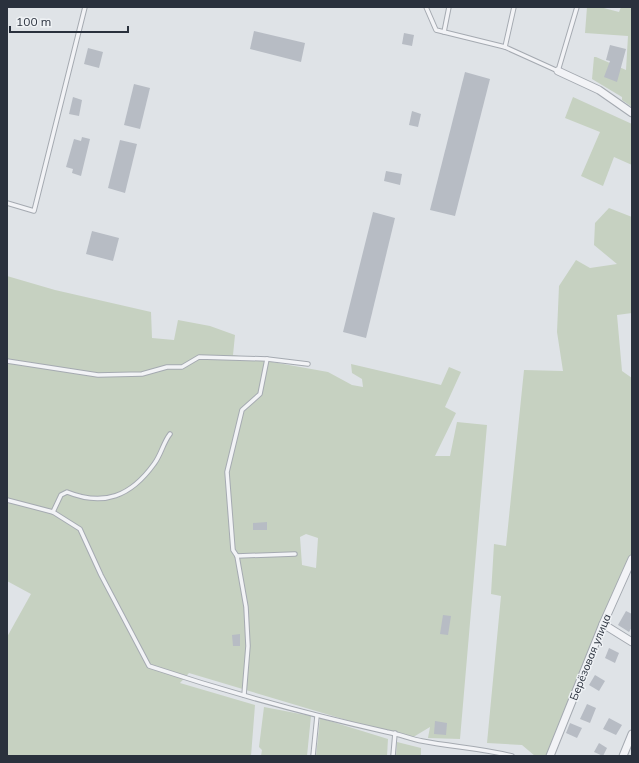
<svg xmlns="http://www.w3.org/2000/svg" width="639" height="763" viewBox="0 0 639 763" font-family="Mulish,sans-serif">
<style>
.green{fill:#c6d1c1;fill-rule:evenodd}
.building{fill:#b7bcc4}
.lines{fill:none;stroke-linecap:round;stroke-linejoin:round}
.service-casing{stroke:#a5aab1;stroke-width:5.5}
.minor-casing{stroke:#a5aab1;stroke-width:9}
.service{stroke:#f2f3f6;stroke-width:3.5}
.minor{stroke:#f2f3f6;stroke-width:7}
.labels{text-anchor:middle;dominant-baseline:central;stroke-width:3;stroke-linejoin:round;paint-order:stroke}
.street-label{font-size:11px;fill:#2a313d;stroke:#eff2f5}
</style>
<rect width="100%" height="100%" fill="#dfe3e7"/>
<!-- green -->
<g class="green">
<polygon points="587,7 600,7 619,12 621,7 632,7 632,107 622,100 622,97 592,79 594,57 596,57 626,70 628,36 585,33"/>
<polygon points="573,97 632,124 632,165 614,157 603,186 581,176 600,132 565,118"/>
<polygon points="609,208 632,217 632,313 617,315 622,371 632,378 632,560 549,756 535,756 522,745 487,743 501,596 491,594 494,544 506,546 524,370 563,371 557,332 559,286 576,260 590,268 617,264 594,245 595,223"/>
<path d="M 7,276 L 55,290 L 151,312 L 152,338 L 174,340 L 178,320 L 210,326 L 235,335 L 233,355 L 328,372 L 352,385 L 363,387 L 362,379 L 352,373 L 351,364 L 441,385 L 449,367 L 461,372 L 445,407 L 456,413 L 435,456 L 450,456 L 457,422 L 487,425 L 460,739 L 428,738 L 430,727 L 410,739 L 189,673 L 180,683 L 255,705 L 251,756 L 7,756 L 7,637 L 31,594 L 7,581 ZM 306,534 L 318,538 L 316,568 L 302,565 L 300,537 Z"/>
<polygon points="264,707 311,716 307,756 261,756 262,750 259,747"/>
<polygon points="320,718 388,739 387,756 316,756"/>
<polygon points="397,742 421,748 421,756 396,756"/>
</g>
<!-- building -->
<g class="building">
<polygon points="254,31 305,43 301,62 250,49"/>
<polygon points="404,33 414,35 412,46 402,44"/>
<polygon points="610,45 626,49 617,82 604,77 610,61 606,60"/>
<polygon points="88,48 103,52 99,68 84,64"/>
<polygon points="465,72 490,79 455,216 430,210"/>
<polygon points="134,84 150,88 140,129 124,125"/>
<polygon points="73,97 82,100 79,116 69,114"/>
<polygon points="412,111 421,114 418,127 409,125"/>
<polygon points="82,137 90,139 81,176 72,173 73,169 66,167 74,139 81,141"/>
<polygon points="120,140 137,144 125,193 108,188"/>
<polygon points="386,171 402,174 400,185 384,181"/>
<polygon points="373,212 395,218 366,338 343,332"/>
<polygon points="92,231 119,238 113,261 86,254"/>
<polygon points="267,522 267,530 253,530 253,523"/>
<polygon points="626,611 632,614 632,627 629,632 618,625"/>
<polygon points="443,615 451,616 448,635 440,634"/>
<polygon points="240,634 240,646 233,646 232,635"/>
<polygon points="609,648 619,653 615,663 605,658"/>
<polygon points="595,675 605,681 599,691 589,685"/>
<polygon points="587,704 596,708 590,723 580,719"/>
<polygon points="609,718 622,725 616,735 603,729"/>
<polygon points="435,721 447,723 446,735 434,734"/>
<polygon points="570,723 582,728 577,738 566,733"/>
<polygon points="599,743 607,748 603,756 594,752"/>
</g>
<g class="lines">
<!-- service casing -->
<g class="service-casing">
<g id="service">
<polyline points="426,7 436,30 505,47 558,71 577,7"/>
<polyline points="444,32 449,7"/>
<polyline points="505,47 514,7"/>
<polyline points="7,203 34,211 85,7"/>
<polyline points="267,359 260,394 242,410 227,472 233,550 237,556 295,554"/>
<polyline points="7,361 98,375 142,374 167,367 182,367 199,357 267,359 308,364"/>
<path d="M 7,500 L 53,512 L 80,529 L 101,575 L 149,666 C 227,692 307,714 387,732 C 399,734 411,739 422,741 C 453,747 481,748 512,756"/>
<path d="M 53,512 L 61,495 L 67,492 C 104,507 131,496 154,464 C 161,455 163,443 170,434"/>
<polyline points="237,556 246,607 248,646 244,695"/>
<polyline points="313,756 317,716"/>
<polyline points="393,756 395,733"/>
</g>
</g>
<!-- minor casing -->
<g class="minor-casing">
<g id="minor">
<polyline points="558,71 599,90 632,113"/>
<polyline points="603,624 632,642"/>
<polyline points="550,756 603,624 632,559"/>
<polyline points="623,756 632,734"/>
</g>
</g>
<!-- service -->
<use href="#service" class="service"/>
<!-- minor -->
<use href="#minor" class="minor"/>
</g>
<g class="labels">
<!-- street labels -->
<g class="street-label">
<text transform="translate(590 657) rotate(-68)">Берёзовая улица</text>
</g>
</g>
<!-- border -->
<rect width="639" height="763" fill="none" stroke="#2a313d" stroke-width="16"/>
<!-- scale -->
<path d="M10 26v6h118v-6" fill="none" stroke="#2a313d" stroke-width="2"/>
<text x="16" y="26" font-size="12" fill="#2a313d" stroke="#eff2f5" stroke-width="3" paint-order="stroke">100 m</text>
</svg>
